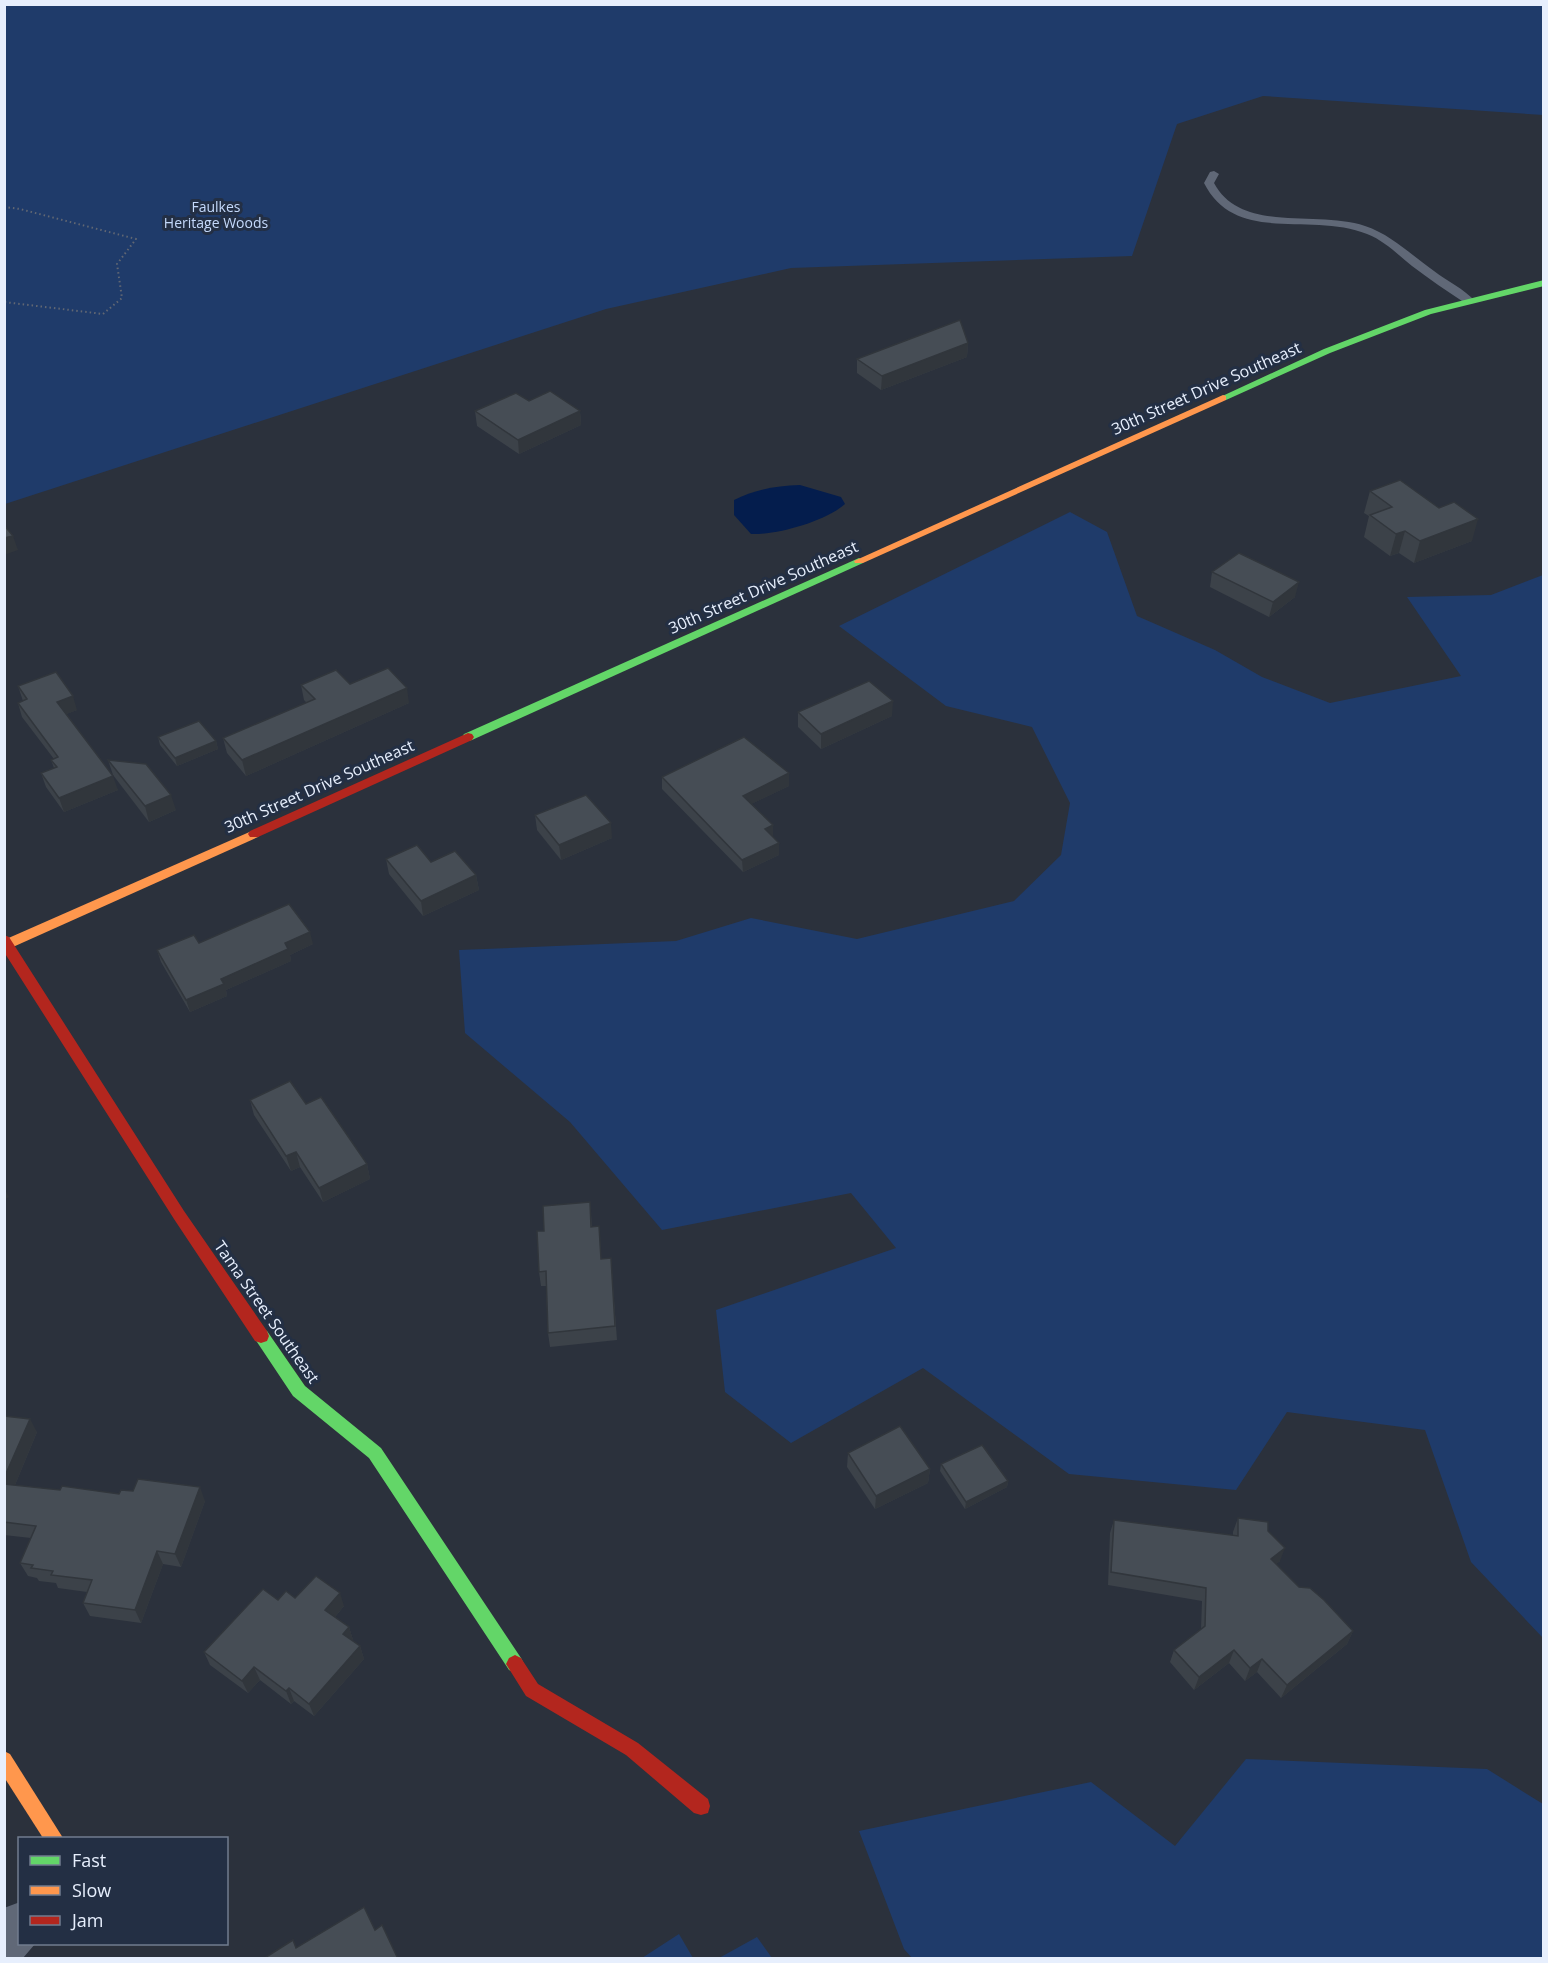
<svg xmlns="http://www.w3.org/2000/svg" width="1548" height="1963" viewBox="0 0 1548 1963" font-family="'Open Sans',sans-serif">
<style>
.green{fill:#1f3b6a}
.water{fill:#041d4d}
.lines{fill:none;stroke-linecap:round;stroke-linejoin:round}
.path{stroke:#616773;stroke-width:2;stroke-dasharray:1.5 3;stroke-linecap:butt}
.lane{fill:#606877;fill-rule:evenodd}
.street{fill:#606877;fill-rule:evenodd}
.fast{fill:#63d668;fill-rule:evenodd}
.slow{fill:#ff974d;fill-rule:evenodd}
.jam{fill:#b3261e;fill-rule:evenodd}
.wall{fill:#3c4249}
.shaded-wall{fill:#31363c}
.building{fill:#464d55;stroke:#31363c;stroke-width:1.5}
.labels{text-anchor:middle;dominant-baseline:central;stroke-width:6;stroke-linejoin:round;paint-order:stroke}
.far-park-label{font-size:14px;fill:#c4d9fb;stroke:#232f44}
.street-label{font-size:16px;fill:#e7effd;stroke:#232f44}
</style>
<rect width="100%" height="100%" fill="#2b313c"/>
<!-- green -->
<g class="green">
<polygon points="4,5 1543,5 1543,115 1263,96 1177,124 1132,256 791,268 606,309 5,504"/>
<polygon points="1070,512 1107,532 1137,616 1215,650 1262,677 1330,703 1461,676 1407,597 1491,595 1543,575 1543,1638 1471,1562 1425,1430 1287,1412 1236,1490 1069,1474 923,1368 791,1443 725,1392 716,1310 896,1248 851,1193 662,1230 570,1122 465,1033 459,950 676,941 751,918 857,939 1014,901 1061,855 1070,803 1032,727 946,706 839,626"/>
<polygon points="1246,1759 1487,1769 1543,1804 1543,1958 912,1958 904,1949 859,1831 1091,1782 1175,1846"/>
<polygon points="679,1934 693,1958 642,1958"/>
<polygon points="757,1937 772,1958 719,1958"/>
</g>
<!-- water -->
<path class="water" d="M 800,485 L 841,497 L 845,504 C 826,521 778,535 751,534 L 734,515 L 734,500 C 756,489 775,486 800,485 Z"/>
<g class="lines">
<!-- path -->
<polyline class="path" points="4,207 20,209 136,239 117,264 122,298 103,314 4,302"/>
<!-- lane -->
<path class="lane" d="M 1214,171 L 1219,174 L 1214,183 C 1241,234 1317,210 1365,226 C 1392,235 1411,255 1434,271 C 1447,281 1464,289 1475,301 L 1469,304 L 1465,303 C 1447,291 1429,279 1412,266 C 1397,254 1385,241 1367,234 C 1312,211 1236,246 1204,183 L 1210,172 Z"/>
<!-- street -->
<polygon class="street" points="20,1902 20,1944 35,1944 23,1958 4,1958 4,1908"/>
<!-- fast -->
<g class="fast">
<polygon points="1544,280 1544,286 1431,314 1330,353 1226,400 1218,398 1324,349 1425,310"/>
<polygon points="859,558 864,561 863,563 472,740 468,741 462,737 464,734"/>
<polygon points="261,1329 267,1331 305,1386 381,1448 521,1658 524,1664 521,1670 515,1673 509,1670 369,1458 293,1396 253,1336 255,1331"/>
</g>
<!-- slow -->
<g class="slow">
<polygon points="1223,395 1226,396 1226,400 863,563 855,563 854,561"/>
<polygon points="254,830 258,831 260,834 258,837 4,951 4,940"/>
<polygon points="4,1751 10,1754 63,1838 43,1838 4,1777"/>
</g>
<!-- jam -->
<g class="jam">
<polygon points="468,733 472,734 474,737 472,740 258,837 250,837 248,834 250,831"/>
<polygon points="4,935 9,937 184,1211 267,1331 269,1336 267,1341 261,1343 255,1341 174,1219 4,952"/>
<polygon points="515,1655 521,1658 538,1684 638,1743 708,1799 710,1806 708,1813 701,1815 694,1813 626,1755 526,1696 506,1664 509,1658"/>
</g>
</g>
<!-- wall -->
<g class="wall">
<polygon points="968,343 967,357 881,390 857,373 857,359"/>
<polygon points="529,401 580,411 581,425 519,454 477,426 475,411"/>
<polygon points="1370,491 1472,541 1414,563 1399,553 1390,556 1364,537 1369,516 1364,513"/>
<polygon points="1212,572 1295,597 1269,617 1210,587"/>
<polygon points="350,684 409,703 246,776 227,753 223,738 307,703 304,700 301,685"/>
<polygon points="18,686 77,710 66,714 118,790 64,812 46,787 41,773 54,768 51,760 54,759 22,717 18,703 23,701"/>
<polygon points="798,712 892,716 821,749 798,727"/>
<polygon points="158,737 216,741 218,749 177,766 160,745"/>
<polygon points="108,760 176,810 149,822 113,775"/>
<polygon points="789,773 789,786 751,804 773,837 779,843 779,855 743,872 662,789 662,777"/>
<polygon points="535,815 612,838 561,860 537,830"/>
<polygon points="386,859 431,862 476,875 479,890 423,916 389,874"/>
<polygon points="199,943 313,944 290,955 291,961 226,990 227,996 190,1012 161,962 157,950"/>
<polygon points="250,1100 306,1104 367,1164 370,1179 323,1202 300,1167 291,1171 254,1115"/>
<polygon points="590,1202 592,1227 600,1241 601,1259 612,1273 617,1340 550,1347 548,1333 546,1286 541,1286 539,1272 544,1231"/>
<polygon points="4,1416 37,1432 15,1485 60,1490 205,1501 181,1567 163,1564 141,1623 90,1616 83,1603 87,1592 58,1588 56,1583 39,1581 37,1578 28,1576 20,1563 31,1538 4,1535"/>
<polygon points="848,1453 930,1469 928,1483 875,1509 847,1467"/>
<polygon points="941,1464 1008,1481 1007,1487 965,1509 940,1471"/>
<polygon points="1238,1518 1268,1531 1280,1561 1276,1564 1299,1587 1353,1631 1347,1644 1281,1698 1257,1672 1245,1681 1229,1663 1194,1690 1170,1662 1174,1650 1201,1629 1202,1601 1108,1585 1110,1533 1114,1520 1233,1536 1233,1532"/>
<polygon points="295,1598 344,1606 335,1617 349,1627 353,1640 352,1641 360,1646 364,1659 314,1716 294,1701 291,1704 260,1680 248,1693 210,1665 204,1652"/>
</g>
<!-- shaded-wall -->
<g class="shaded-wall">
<polygon points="968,343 967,357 881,390 882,376"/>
<polygon points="580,411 581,425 519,454 518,440"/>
<polygon points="1478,519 1472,541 1414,563 1420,541"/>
<polygon points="1405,531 1399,553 1390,556 1396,534"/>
<polygon points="13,536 18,550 4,555 4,538"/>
<polygon points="1299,582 1295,597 1269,617 1273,602"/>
<polygon points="407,688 409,703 246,776 242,760"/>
<polygon points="73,696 77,710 62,716 57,702"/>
<polygon points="893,701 892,716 821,749 821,734"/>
<polygon points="216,741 218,749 177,766 175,758"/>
<polygon points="789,773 789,786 743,808 743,796"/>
<polygon points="113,776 118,790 64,812 59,798"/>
<polygon points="171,795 176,810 149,822 145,806"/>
<polygon points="611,823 612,838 561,860 559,845"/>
<polygon points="773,825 773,837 765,829"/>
<polygon points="779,843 779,855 743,872 742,860"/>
<polygon points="476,875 479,890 423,916 421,901"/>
<polygon points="310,932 313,944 290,955 291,961 226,990 227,996 190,1012 186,1000 221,979 285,943"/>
<polygon points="296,1152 300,1167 291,1171 286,1156"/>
<polygon points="367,1164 370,1179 323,1202 319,1188"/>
<polygon points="4,1190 5,1190 9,1197 4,1200"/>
<polygon points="30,1419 37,1432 10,1497 4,1488 4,1478"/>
<polygon points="930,1469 928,1483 875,1509 876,1496"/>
<polygon points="1008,1481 1007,1487 965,1509 966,1502"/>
<polygon points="200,1487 205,1501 181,1567 175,1554"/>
<polygon points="1285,1548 1280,1561 1266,1572 1271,1559"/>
<polygon points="157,1551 163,1564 141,1623 135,1610"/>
<polygon points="340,1593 344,1606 330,1623 325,1610"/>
<polygon points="349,1627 353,1640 347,1647 343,1634"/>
<polygon points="1353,1631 1347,1644 1281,1698 1287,1685"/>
<polygon points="360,1646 364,1659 314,1716 309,1704"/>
<polygon points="1234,1650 1229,1663 1194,1690 1199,1677"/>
<polygon points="1262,1659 1257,1672 1245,1681 1250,1668"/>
<polygon points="254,1667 260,1680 248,1693 242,1681"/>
<polygon points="289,1688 294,1701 291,1704 286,1691"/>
</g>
<!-- building -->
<g class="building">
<polygon points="960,320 968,343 882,376 857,359"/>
<polygon points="550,391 580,411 518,440 475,411 516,393 529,401"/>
<polygon points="1400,480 1439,508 1454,502 1478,519 1420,541 1405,531 1396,534 1370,515 1392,507 1370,491"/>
<polygon points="4,525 13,536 4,538"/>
<polygon points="1239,553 1299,582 1273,602 1212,572"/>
<polygon points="388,668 407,688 242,760 223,738 315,699 301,685 336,670 350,684"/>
<polygon points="56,672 73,696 57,702 113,776 59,798 41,773 57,767 51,760 58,757 18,703 27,699 18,686"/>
<polygon points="869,681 893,701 821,734 798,712"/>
<polygon points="199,721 216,741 175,758 158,737"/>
<polygon points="744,737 789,773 743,796 773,825 765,829 779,843 742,860 662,777"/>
<polygon points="108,760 146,764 171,795 145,806"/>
<polygon points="586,795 611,823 559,845 535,815"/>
<polygon points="417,845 431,862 455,851 476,875 421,901 386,859"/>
<polygon points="289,904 310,932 285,943 288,949 221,979 224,984 186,1000 157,950 194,935 199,943"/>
<polygon points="290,1081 306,1104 321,1097 367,1164 319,1188 296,1152 286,1156 250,1100"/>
<polygon points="590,1202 591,1227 599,1226 601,1259 611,1258 615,1326 548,1333 546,1271 539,1272 537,1231 544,1231 543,1206"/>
<polygon points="4,1416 30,1419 4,1478"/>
<polygon points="900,1426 930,1469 876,1496 848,1453"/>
<polygon points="982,1445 1008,1481 966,1502 941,1464"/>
<polygon points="138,1479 200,1487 175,1554 157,1551 135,1610 83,1603 92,1580 51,1575 53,1571 31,1568 33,1565 20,1563 36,1526 4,1522 4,1484 60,1490 62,1486 119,1494 121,1490 133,1491"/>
<polygon points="1238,1518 1268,1522 1268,1531 1285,1548 1271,1559 1299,1587 1310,1588 1324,1600 1353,1631 1287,1685 1262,1659 1250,1668 1234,1650 1199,1677 1174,1650 1205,1626 1206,1588 1111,1572 1114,1520 1238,1536"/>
<polygon points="316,1576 340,1593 325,1610 349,1627 343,1634 360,1646 309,1704 289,1688 286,1691 254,1667 242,1681 204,1652 263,1589 278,1600 286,1591 295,1598"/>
<polygon points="364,1907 375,1930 382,1925 398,1959 263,1959 293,1940 296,1948"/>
</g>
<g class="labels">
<!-- far-park labels -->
<g class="far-park-label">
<text x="216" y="206">Faulkes<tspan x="216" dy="16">Heritage Woods</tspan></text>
</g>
<!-- street labels -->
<g class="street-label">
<text transform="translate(1206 388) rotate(-24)">30th Street Drive Southeast</text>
<text transform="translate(763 587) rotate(-24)">30th Street Drive Southeast</text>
<text transform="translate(319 786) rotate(-24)">30th Street Drive Southeast</text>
<text transform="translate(267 1312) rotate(55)">Tama Street Southeast</text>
</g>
</g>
<!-- border -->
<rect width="1548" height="1963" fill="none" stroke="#e7effd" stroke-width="12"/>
<!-- legend -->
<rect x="18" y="1837" width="210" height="108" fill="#232f44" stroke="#717c8e" stroke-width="1.5"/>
<rect x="30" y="1856" width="30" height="9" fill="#63d668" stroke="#717c8e" stroke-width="1.5"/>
<text x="72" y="1867" font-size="18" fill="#e7effd">Fast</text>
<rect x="30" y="1886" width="30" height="9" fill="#ff974d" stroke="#717c8e" stroke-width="1.5"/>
<text x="72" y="1897" font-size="18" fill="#e7effd">Slow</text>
<rect x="30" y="1916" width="30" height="9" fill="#b3261e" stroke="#717c8e" stroke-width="1.5"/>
<text x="72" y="1927" font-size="18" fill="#e7effd">Jam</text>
</svg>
